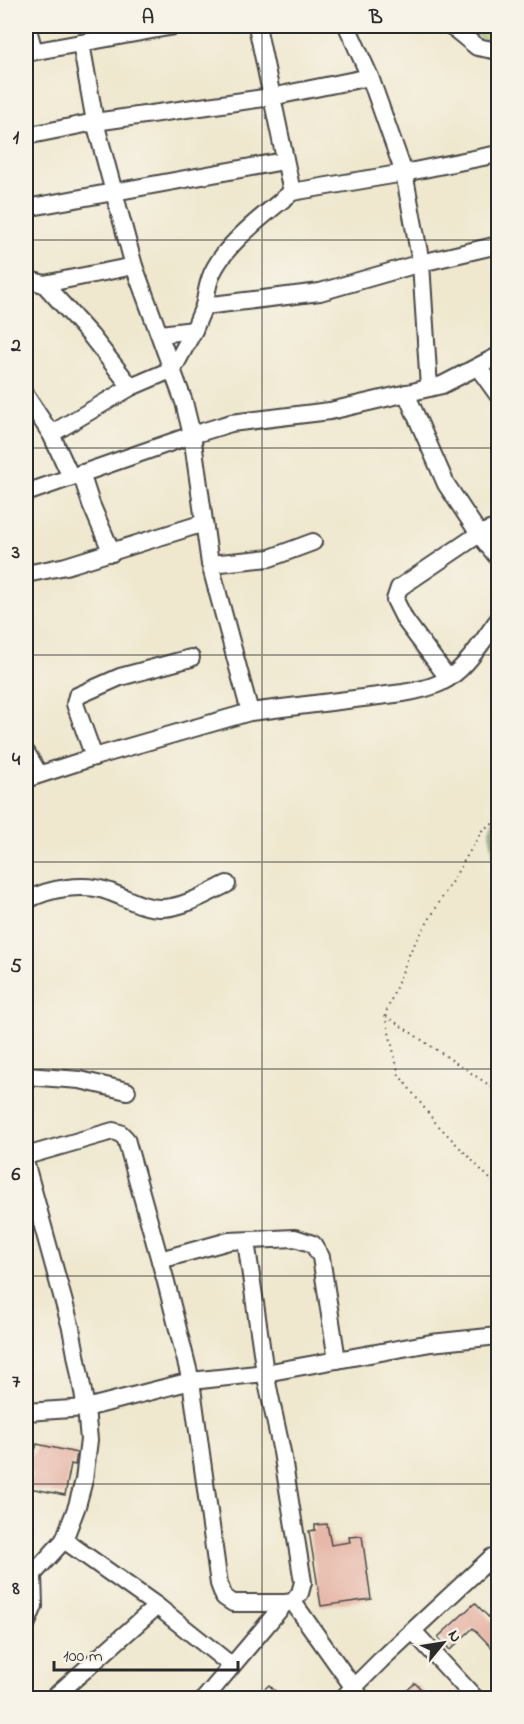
<svg xmlns="http://www.w3.org/2000/svg" width="524" height="1724" viewBox="0 0 524 1724" font-family="'Indie Flower',sans-serif">
<style>
.green{fill:#a0c36d;stroke:#66774c;stroke-width:1.5}
.forest{fill:#80a960;stroke:#566a46;stroke-width:1.5}
.building{fill:#e5b3a4}
.lines{fill:none;stroke-linecap:round;stroke-linejoin:round}
.minor-casing{stroke:#484744;stroke-width:20}
.path{stroke:#484744;stroke-width:2;stroke-dasharray:1.5 4.5;stroke-linecap:butt}
.minor{stroke:#fff;stroke-width:16}
.grid{fill:none;stroke:#2b2b2b;stroke-width:1.5;stroke-opacity:0.55}
.neatline{fill:none;stroke:#2b2b2b;stroke-width:2}
.grid-label{font-size:20px;text-anchor:middle;font-weight:bold;fill:#2b2b2b}
</style>
<rect width="100%" height="100%" fill="#f7f3e8"/>
<filter id="ink" filterUnits="userSpaceOnUse"><feTurbulence type="fractalNoise" baseFrequency=".0167" numOctaves="2"/><feDisplacementMap in="SourceGraphic" scale="12" xChannelSelector="R" yChannelSelector="G"/><feConvolveMatrix kernelMatrix="1 2 1 2 8 2 1 2 1" color-interpolation-filters="sRGB"/></filter>
<filter id="wash" filterUnits="userSpaceOnUse"><feTurbulence type="fractalNoise" baseFrequency=".008" numOctaves="4" result="noise"/><feDisplacementMap in="SourceGraphic" scale="24" xChannelSelector="R" yChannelSelector="G"/><feGaussianBlur stdDeviation="1.35" result="paint"/><feColorMatrix in="noise" values="0 0 0 0 0 0 0 0 0 0 0 0 0 0 0 0 0 1.4 0 .05"/><feComposite in="paint" operator="in"/></filter>
<g filter="url(#wash)">
<rect width="100%" height="100%" fill="#efe8cf"/>
<!-- green -->
<polygon class="green" points="466,26 498,26 498,42 483,39"/>
<!-- forest -->
<polygon class="forest" points="498,811 498,884 490,830"/>
<g id="blocks">
<!-- building -->
<g class="building">
<polygon points="37,1444 77,1453 75,1465 71,1464 65,1495 29,1488 32,1474 27,1471 27,1460 34,1453"/>
<polygon points="327,1524 331,1545 350,1542 349,1537 362,1536 371,1599 321,1606 309,1531 315,1530 315,1525"/>
<polygon points="475,1603 498,1627 498,1654 473,1628 450,1650 438,1637"/>
<polygon points="415,1683 430,1698 399,1698"/>
<polygon points="269,1685 282,1698 255,1698"/>
</g>
</g>
</g>
<g filter="url(#ink)">
<use href="#blocks" fill-opacity="0" stroke="#484744" stroke-width="1.5"/>
<g class="lines">
<!-- minor casing -->
<g class="minor-casing">
<g id="minor">
<polyline points="27,26 34,51"/>
<polyline points="257,26 292,192 404,173 498,154"/>
<polyline points="347,26 370,77 404,173 421,263 429,388"/>
<polyline points="451,26 477,47 498,51"/>
<polyline points="81,43 95,122 134,266 184,402 192,435 210,564 250,712"/>
<polyline points="26,53 174,26"/>
<polyline points="26,136 95,122 271,97 370,77"/>
<polyline points="26,208 284,161"/>
<polyline points="26,279 44,284 91,336 131,387"/>
<polyline points="44,284 134,266"/>
<path d="M 204,306 C 206,297 207,287 210,279 C 220,247 267,213 292,192"/>
<polyline points="160,334 194,330"/>
<polyline points="478,367 498,395"/>
<polyline points="406,393 446,484 479,534 498,558"/>
<polyline points="26,396 51,434 71,477"/>
<polyline points="51,434 131,387 173,369 194,330 204,306 320,292 421,263 498,245"/>
<polyline points="81,473 91,504 112,553"/>
<polyline points="26,493 192,435 231,423 330,411 442,385 498,356"/>
<polyline points="210,564 270,558 313,542"/>
<polyline points="26,574 66,566 204,523"/>
<polyline points="448,678 405,620 395,600 399,588 479,534 498,527"/>
<polyline points="26,752 39,774"/>
<polyline points="94,757 75,704 77,696 120,677 191,658"/>
<path d="M 26,779 L 94,757 L 250,712 L 403,693 C 416,691 429,688 440,683 C 466,671 482,641 498,620"/>
<path d="M 26,901 C 48,888 86,882 110,892 C 127,898 144,909 163,908 C 185,907 208,893 227,884"/>
<polyline points="26,1076 80,1080 127,1091"/>
<polyline points="26,1156 113,1131 120,1133 126,1139 166,1282 191,1381 219,1584 224,1597 233,1603 285,1603 293,1602 300,1593 303,1582 282,1452 265,1373 246,1241"/>
<polyline points="26,1165 71,1328 86,1408 89,1440 84,1480 77,1506 64,1540 26,1582"/>
<polyline points="160,1260 229,1241 295,1238 313,1244 321,1257 337,1360"/>
<polyline points="26,1412 86,1408 191,1381 265,1373 431,1343 498,1336"/>
<polyline points="64,1540 157,1606 231,1665"/>
<polyline points="293,1602 361,1698"/>
<polyline points="26,1625 34,1606 33,1575"/>
<polyline points="413,1631 475,1698"/>
<polyline points="53,1698 157,1606"/>
<polyline points="205,1698 285,1603"/>
<polyline points="343,1698 381,1660 492,1557 498,1566"/>
</g>
</g>
<!-- path -->
<g class="path">
<polyline points="498,821 483,829 411,950 385,1015 399,1075 435,1122 494,1183 498,1185"/>
<polyline points="386,1016 498,1091"/>
</g>
<!-- minor -->
<use href="#minor" class="minor"/>
</g>
</g>
<!-- grid -->
<path class="grid" d="M 262,26 L 262,1698M 26,240 L 498,240M 26,448 L 498,448M 26,655 L 498,655M 26,862 L 498,862M 26,1069 L 498,1069M 26,1276 L 498,1276M 26,1484 L 498,1484"/>
<!-- margin -->
<rect width="524" height="1724" fill="none" stroke="#f7f3e8" stroke-width="66"/>
<!-- north arrow -->
<g transform="translate(443 1643) rotate(60)" stroke="#f7f3e8" stroke-width="4.5" paint-order="stroke">
<path d="M0-4.5L10 22L0 15L-10 22Z" fill="#2b2b2b"/>
<text y="-9" font-size="16" font-weight="bold" text-anchor="middle" fill="#2b2b2b">N</text>
</g>
<!-- scale -->
<path d="M54 1661v9h184v-9" fill="none" stroke="#2b2b2b" stroke-width="3"/>
<text x="63" y="1661" font-size="18" fill="#2b2b2b" stroke="#f7f3e8" stroke-width="4.5" paint-order="stroke">100 m</text>
<rect x="33" y="33" width="458" height="1658" class="neatline"/>
<g class="grid-label">
<text x="148" y="23">A</text>
<text x="376" y="23">B</text>
<text x="16" y="143">1</text>
<text x="16" y="351">2</text>
<text x="16" y="558">3</text>
<text x="16" y="765">4</text>
<text x="16" y="972">5</text>
<text x="16" y="1180">6</text>
<text x="16" y="1387">7</text>
<text x="16" y="1594">8</text>
</g>
</svg>
